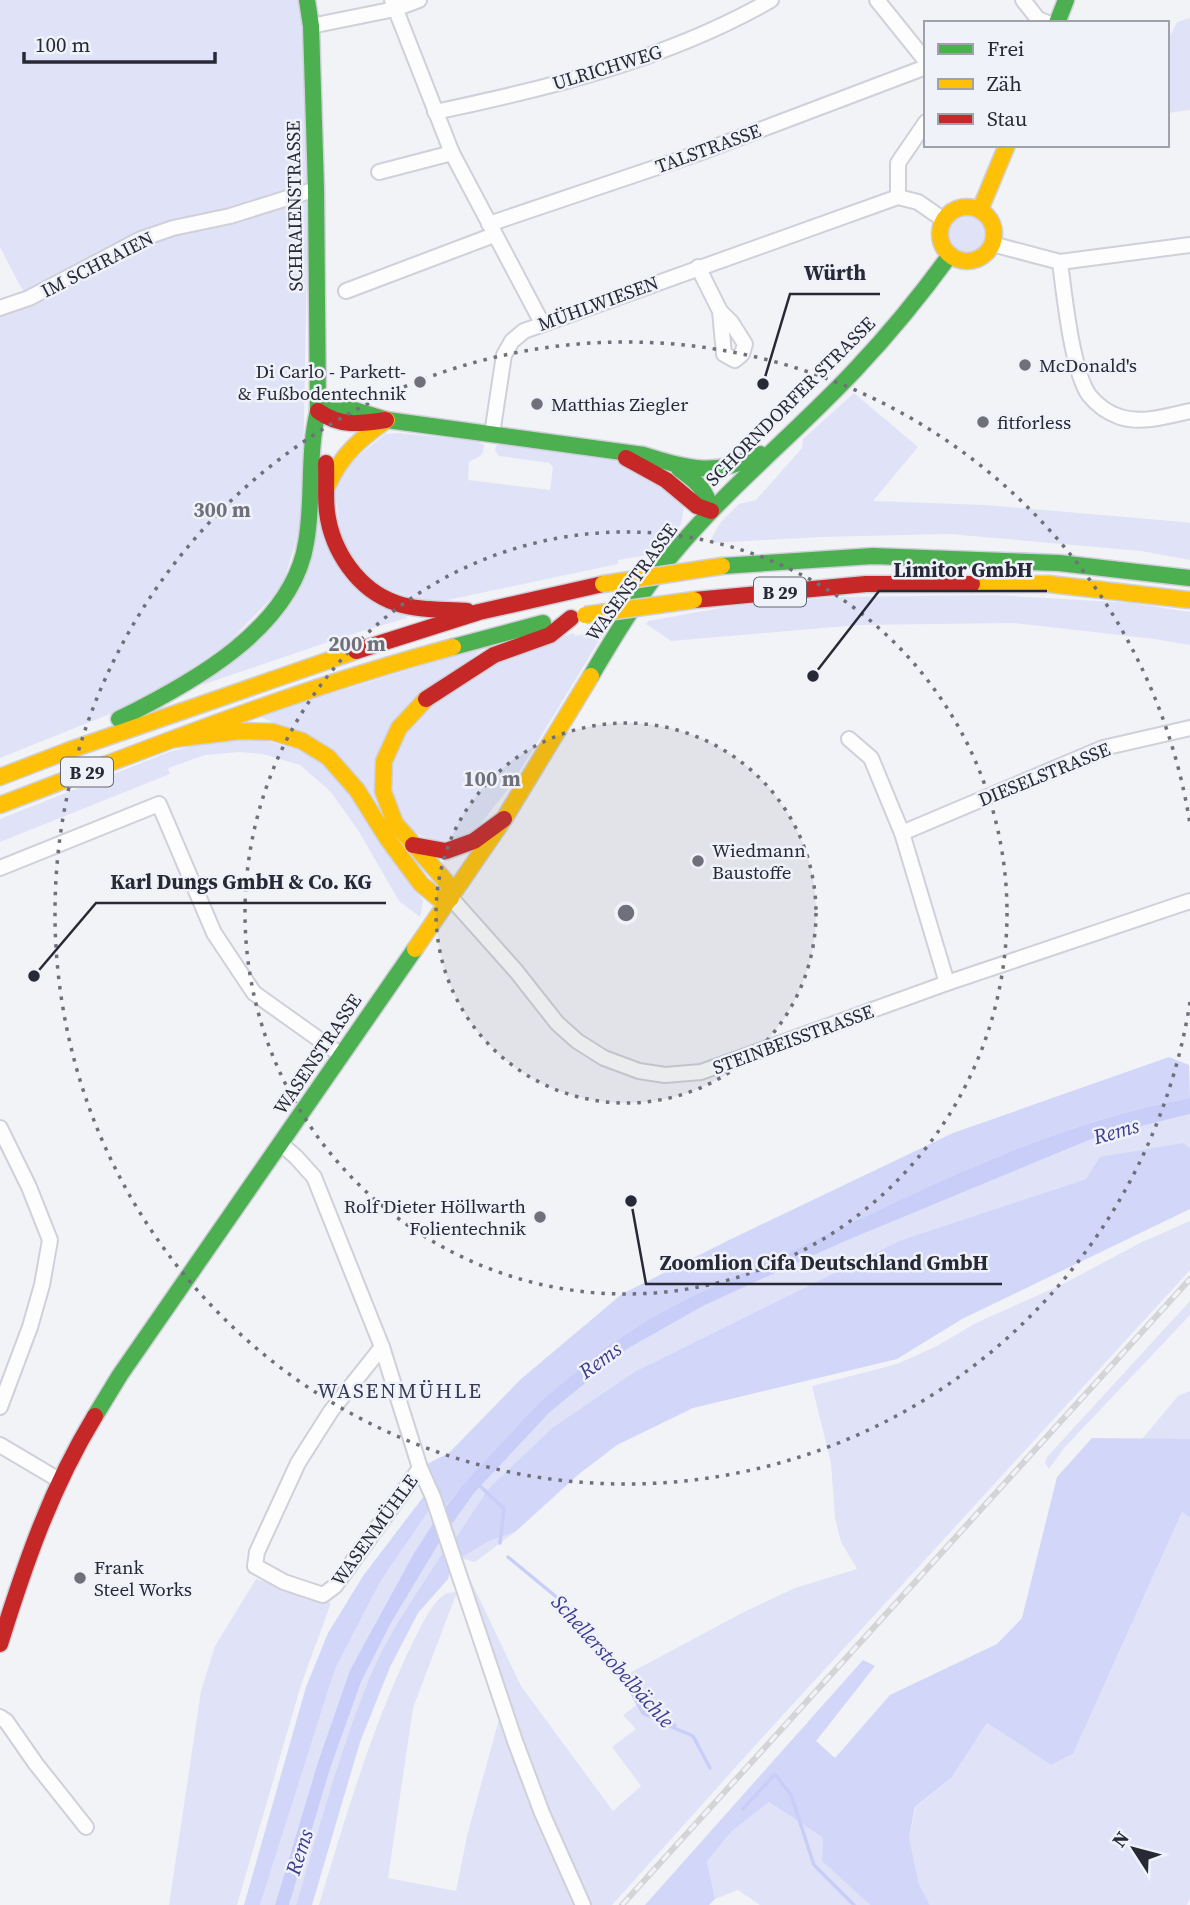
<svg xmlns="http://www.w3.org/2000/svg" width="1190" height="1905" viewBox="0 0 1190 1905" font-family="'Source Serif 4',serif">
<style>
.green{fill:#e0e3f7}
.forest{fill:#d2d6f9}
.water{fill:#c8cef8}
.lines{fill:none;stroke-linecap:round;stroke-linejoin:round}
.stream{stroke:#c8cef8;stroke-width:3.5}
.street-casing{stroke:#cfd0d9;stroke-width:18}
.fast-casing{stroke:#cfd0d9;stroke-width:19}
.slow-casing{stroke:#cfd0d9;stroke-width:19}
.jam-casing{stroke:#cfd0d9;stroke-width:19}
.street{stroke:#fdfdfe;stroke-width:14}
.fast{stroke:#4caf50;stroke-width:16}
.slow{stroke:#ffc107;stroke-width:16}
.jam{stroke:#c62828;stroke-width:16}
.rail-casing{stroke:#d4d4d6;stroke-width:6}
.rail{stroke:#f0f2f9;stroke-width:3.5;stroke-dasharray:10;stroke-linecap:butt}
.slow-bridge-casing{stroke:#cfd0d9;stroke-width:19;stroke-linecap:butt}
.slow-bridge{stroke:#ffc107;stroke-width:16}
.ring{fill:none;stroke:#6f707a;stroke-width:3.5;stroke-dasharray:3.5 7}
.poi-dot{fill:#6f707a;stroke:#f0f2f9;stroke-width:2.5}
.labels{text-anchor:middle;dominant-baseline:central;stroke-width:5;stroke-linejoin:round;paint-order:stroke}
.shield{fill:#f0f2f9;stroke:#646571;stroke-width:2}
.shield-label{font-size:18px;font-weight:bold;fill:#282937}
.street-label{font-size:19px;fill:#282937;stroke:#f0f2f9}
.poi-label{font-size:19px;fill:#282937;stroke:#f0f2f9;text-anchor:start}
.water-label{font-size:21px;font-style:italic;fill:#3b3b8f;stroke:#f0f2f9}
.neighbourhood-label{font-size:21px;letter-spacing:2px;fill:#373a56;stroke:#f0f2f9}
.centre{fill:#6f707a;stroke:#f0f2f9;stroke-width:3.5}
.ring-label{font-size:21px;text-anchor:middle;font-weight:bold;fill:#6f707a;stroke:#f0f2f9;stroke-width:5;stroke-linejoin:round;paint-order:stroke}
.leader{fill:none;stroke:#282937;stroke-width:2.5}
.callout-dot{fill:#282937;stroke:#f0f2f9;stroke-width:2.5}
.callout-label{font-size:21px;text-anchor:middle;font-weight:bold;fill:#282937;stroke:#f0f2f9;stroke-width:5;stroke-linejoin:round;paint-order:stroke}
</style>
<rect width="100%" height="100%" fill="#f2f3f7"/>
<!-- green -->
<g class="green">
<polygon points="0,0 299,0 302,15 309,157 302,521 282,587 227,644 176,679 110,714 0,758 0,313 31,301 19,284 0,247"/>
<polygon points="1190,18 1190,110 1167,113 1167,42 1177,22"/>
<circle cx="965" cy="233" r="20"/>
<polygon points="854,393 918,447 873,501 986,505 1183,522 1190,523 1190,560 1141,551 949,534 820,537 709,543 720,523 739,504 756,500 802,448 803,439"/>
<polygon points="315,433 327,540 406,613 407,618 343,637 202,685 284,609"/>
<path d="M 399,433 L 477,441 L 484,445 C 483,458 479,456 469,462 L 468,480 L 550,490 L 553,467 L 549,463 L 499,456 L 495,451 L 496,446 L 501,443 L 622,461 L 642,469 L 684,507 L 681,524 L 660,553 L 618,560 L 618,564 L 448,600 L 427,602 L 373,585 L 343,548 L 335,494 L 341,470 L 385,434 Z"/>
<polygon points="995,595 1131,603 1190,612 1190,645 1155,639 1014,623 858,625 671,641 646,624 648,621 732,606 838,597"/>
<polygon points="606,629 512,784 475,831 439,843 406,829 390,793 395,746 428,701 527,647 574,633 575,636"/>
<polygon points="486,646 392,726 396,840 279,725 258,716"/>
<polygon points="240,734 315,754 345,784 423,901 420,917 399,901 358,830 330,791 300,765 263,754 239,752 205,755 168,768 170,774 0,842 0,819 169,752"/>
<polygon points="1190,1114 1190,1148 1183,1143 1086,1179 901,1240 634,1372 552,1428 488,1489 453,1542 448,1529 474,1493 550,1412 627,1349 703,1306 843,1242 1094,1138"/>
<path d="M 1190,1221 L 1190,1270 L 751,1750 L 612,1905 L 590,1905 L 546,1813 L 467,1582 L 470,1579 L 521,1686 L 613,1811 L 641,1786 L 612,1747 L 636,1729 L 623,1715 L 638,1704 L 642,1715 C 656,1720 660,1731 678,1726 L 624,1677 L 626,1675 L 742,1613 L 795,1588 L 857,1569 L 841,1542 L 835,1518 L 831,1463 L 812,1386 L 897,1364 L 937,1346 L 976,1323 L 1063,1284 L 1142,1242 Z"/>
<polygon points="1190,1301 1190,1315 1064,1448 1049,1469 1045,1463 1047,1457"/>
<polygon points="1190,1391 1190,1439 1142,1439 1178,1396"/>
<polygon points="432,1506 436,1519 414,1553 350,1670 318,1762 275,1905 260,1905 335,1669 380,1582"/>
<polygon points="1182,1512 1190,1518 1190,1898 1187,1905 930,1905 919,1884 909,1837 916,1807 952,1777 987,1723 1051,1765 1073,1754"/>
<polygon points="515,1532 475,1562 461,1558 489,1541"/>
<path d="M 442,1538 L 445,1549 C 417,1593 386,1636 367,1684 C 338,1756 318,1831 296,1905 L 289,1905 L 330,1769 L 361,1682 L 391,1623 Z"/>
<polygon points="256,1579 331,1603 301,1685 237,1905 169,1905 201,1691 215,1646"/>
<path d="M 457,1592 L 413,1708 L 388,1878 L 456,1891 L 467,1836 L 499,1719 L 531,1807 L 578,1905 L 319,1905 C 346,1815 372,1726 413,1642 C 421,1627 431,1602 447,1593 C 448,1593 455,1592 457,1592 Z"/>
<polygon points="769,1802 823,1838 822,1861 870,1905 760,1905 738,1890 715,1899 707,1861 731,1832"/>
</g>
<!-- forest -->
<g class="forest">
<path d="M 1169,1057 L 1189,1065 L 1190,1098 C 1073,1119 973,1166 866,1216 C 808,1243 750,1270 692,1296 L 649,1319 L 609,1345 L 461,1487 L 443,1509 L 427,1464 L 449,1453 L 521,1379 L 622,1294 L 727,1241 L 953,1133 Z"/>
<polygon points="1183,1143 1190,1148 1190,1209 962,1319 897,1359 693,1408 617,1445 579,1474 515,1532 489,1541 461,1558 453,1542 488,1489 552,1428 634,1372 901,1240 1086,1179 1100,1157"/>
<polygon points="1092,1438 1190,1439 1190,1518 1182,1512 1073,1754 1051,1765 987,1723 952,1777 915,1807 909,1837 919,1884 930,1905 870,1905 822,1861 823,1838 769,1802 731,1832 707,1861 715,1899 709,1905 645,1905 863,1660 875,1666 816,1741 835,1758 890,1695 997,1644 1022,1618 1057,1477"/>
<polygon points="427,1492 432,1506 380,1582 335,1669 260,1905 244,1905 306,1687 328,1633 363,1576"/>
<path d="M 445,1549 L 452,1564 L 448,1579 L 418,1613 L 390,1667 L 360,1742 L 312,1905 L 296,1905 C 318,1831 338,1756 367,1684 C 386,1636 417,1593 445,1549 Z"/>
</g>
<!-- water -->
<g class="water">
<path d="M 1190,1098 L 1190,1114 L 1094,1138 L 843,1242 L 703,1306 L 627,1349 L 550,1412 L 474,1493 L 442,1538 L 391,1623 L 361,1682 L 330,1769 L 289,1905 L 275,1905 L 318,1762 L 350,1670 L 414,1553 L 436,1519 L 461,1487 L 540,1402 L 609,1345 L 649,1319 L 692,1296 C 750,1270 808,1243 866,1216 C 972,1166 1074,1119 1190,1098 Z"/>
<path d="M 624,1677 L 678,1726 C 659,1730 657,1720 642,1715 L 625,1684 Z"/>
</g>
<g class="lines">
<!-- stream -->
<g class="stream">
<polyline points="477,1483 504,1509 500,1543"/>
<polyline points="508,1557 565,1604 598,1649 625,1678"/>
<polyline points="667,1725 693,1736 710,1768"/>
<polyline points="743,1809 775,1774 791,1795 814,1865 854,1905"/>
</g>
<!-- street casing -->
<g class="street-casing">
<g id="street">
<polyline points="392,0 452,153 542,323"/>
<polyline points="877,0 926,61"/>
<polyline points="1023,0 1038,19 1048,23"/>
<polyline points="311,26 395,9 419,0"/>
<path d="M 435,112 C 550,88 668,59 771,0"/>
<polyline points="379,172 452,153"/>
<polyline points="898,197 898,163 926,122"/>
<polyline points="489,224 699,153 926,67"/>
<polyline points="992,244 1060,262 1190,245"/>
<path d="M 1060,262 C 1064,293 1072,371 1089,395 C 1097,405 1108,413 1120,417 C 1142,424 1168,416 1190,411"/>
<polyline points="698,267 720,311 724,354 735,360 742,354 745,344 731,322 720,311"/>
<polyline points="346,291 494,235"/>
<polyline points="0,308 29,298 141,239 173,228 230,216 316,189"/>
<polyline points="492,434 504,355 512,341 524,331 898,197 918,202 944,220"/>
<polyline points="849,739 871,758 902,833 947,983"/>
<polyline points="902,833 1103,748 1190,728"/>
<polyline points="0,868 159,804 214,933 254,993 341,1055"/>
<polyline points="451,898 516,971 557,1023 577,1041 604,1058 639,1071 665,1075 701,1072 947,983 1190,901"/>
<polyline points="0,1128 29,1187 50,1240 42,1285 30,1327 0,1407"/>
<polyline points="281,1144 296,1157 314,1177 382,1347 420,1468 433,1497 515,1741 542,1813 583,1905"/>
<polyline points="382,1347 331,1411 298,1463 257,1552 255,1566 284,1582 323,1595 335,1586 420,1468"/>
<polyline points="0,1445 59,1480"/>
<polyline points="0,1717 6,1721 36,1764 86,1827"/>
</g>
</g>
<!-- fast casing -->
<g class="fast-casing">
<g id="fast">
<polyline points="307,0 311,26 316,189 318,411"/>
<polyline points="1057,23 1066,0"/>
<path d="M 318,411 L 344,407 L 387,420 L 644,455 C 688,469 717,477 760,454"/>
<path d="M 679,469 C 696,481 707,490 711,511"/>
<polyline points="722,566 873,556 1059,563 1190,578"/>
<polyline points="453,647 543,623"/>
<path d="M 591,676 C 615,635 640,594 671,556 C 726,489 795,434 855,370 C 889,334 921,295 950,255"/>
<path d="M 119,719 C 190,684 292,629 306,543 C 314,499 307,455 318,411"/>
<polyline points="95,1416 120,1375 415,949"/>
</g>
</g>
<!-- slow casing -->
<g class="slow-casing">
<g id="slow">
<circle cx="967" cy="234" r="27"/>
<polyline points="980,210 1007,145"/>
<path d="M 328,485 C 341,455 361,438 387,420"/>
<polyline points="972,584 1049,584 1190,600"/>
<polyline points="174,739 240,731 273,732 302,741 328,757 357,790 387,838 421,884 438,898 451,898 448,884 395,823 383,791 384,761 399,728 426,699"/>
<polyline points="0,777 70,750 356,651"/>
<path d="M 0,805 C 149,748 299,688 453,647"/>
<polyline points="415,949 504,819 591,676"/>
</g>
</g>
<!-- jam casing -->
<g class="jam-casing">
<g id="jam">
<path d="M 318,411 C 340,427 360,424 386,420"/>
<polyline points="626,458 666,480 697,506 711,511"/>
<path d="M 326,463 C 327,479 325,496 327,512 C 332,551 358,590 396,603 C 419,611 444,609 467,611"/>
<polyline points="694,600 866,584 972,584"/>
<polyline points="356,651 479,612 603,584"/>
<polyline points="426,699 494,655 550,635 571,618"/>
<polyline points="413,845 446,851 474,841 504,819"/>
<path d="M 0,1644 C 25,1564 51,1488 95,1416"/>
</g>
</g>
<!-- street -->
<use href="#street" class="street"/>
<!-- fast -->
<use href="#fast" class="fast"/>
<!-- slow -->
<use href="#slow" class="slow"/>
<!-- jam -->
<use href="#jam" class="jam"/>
<!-- rail casing -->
<g class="rail-casing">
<polyline id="rail" points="622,1905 1190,1279"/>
</g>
<!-- rail -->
<use href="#rail" class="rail"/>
<!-- slow-bridge casing -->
<g class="slow-bridge-casing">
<g id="slow-bridge">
<polyline points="603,584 722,566"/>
<polyline points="585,615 694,600"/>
</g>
</g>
<!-- slow-bridge -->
<use href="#slow-bridge" class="slow-bridge"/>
</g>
<!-- distance rings -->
<circle cx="626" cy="913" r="190" fill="#6f707a" fill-opacity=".12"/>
<g class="ring">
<circle cx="626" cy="913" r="190"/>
<circle cx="626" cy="913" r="381"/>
<path d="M1190 1002A571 571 0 1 1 1190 824"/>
</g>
<!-- markers -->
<g class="poi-dot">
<circle cx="1025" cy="365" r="7"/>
<circle cx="420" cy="382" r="7"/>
<circle cx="537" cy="404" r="7"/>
<circle cx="983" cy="422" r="7"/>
<circle cx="698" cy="861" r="7"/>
<circle cx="540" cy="1217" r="7"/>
<circle cx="80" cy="1578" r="7"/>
</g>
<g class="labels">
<!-- shield labels -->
<g class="shield">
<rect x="754" y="577.5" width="52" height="29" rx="5"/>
<rect x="61" y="757.5" width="52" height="29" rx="5"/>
</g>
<g class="shield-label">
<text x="780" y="592">B 29</text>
<text x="87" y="772">B 29</text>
</g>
<!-- street labels -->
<g class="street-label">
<text transform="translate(607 67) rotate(-17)">ULRICHWEG</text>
<text transform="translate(708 148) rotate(-20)">TALSTRASSE</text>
<text transform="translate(294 206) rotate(-91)">SCHRAIENSTRASSE</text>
<text transform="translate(97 264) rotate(-27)">IM SCHRAIEN</text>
<text transform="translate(598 303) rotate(-20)">MÜHLWIESEN</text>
<text transform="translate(790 401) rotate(-45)">SCHORNDORFER STRASSE</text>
<text transform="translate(631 582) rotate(-54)">WASENSTRASSE</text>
<text transform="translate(1044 774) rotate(-22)">DIESELSTRASSE</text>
<text transform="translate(793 1039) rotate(-20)">STEINBEISSTRASSE</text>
<text transform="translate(317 1054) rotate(-56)">WASENSTRASSE</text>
<text transform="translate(374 1530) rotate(-54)">WASENMÜHLE</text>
</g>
<!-- poi labels -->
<g class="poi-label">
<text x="1039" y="365">McDonald's</text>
<text x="406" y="371" text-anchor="end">Di Carlo - Parkett-<tspan x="406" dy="22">&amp; Fußbodentechnik</tspan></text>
<text x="551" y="404">Matthias Ziegler</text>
<text x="997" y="422">fitforless</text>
<text x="712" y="850">Wiedmann<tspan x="712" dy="22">Baustoffe</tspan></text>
<text x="526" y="1206" text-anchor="end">Rolf Dieter Höllwarth<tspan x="526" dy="22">Folientechnik</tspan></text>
<text x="94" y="1567">Frank<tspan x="94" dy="22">Steel Works</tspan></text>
</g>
<!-- water labels -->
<g class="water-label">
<text transform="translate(1116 1131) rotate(-16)">Rems</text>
<text transform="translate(600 1360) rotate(-36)">Rems</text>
<text transform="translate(613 1661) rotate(48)">Schellerstobelbächle</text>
<text transform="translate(299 1852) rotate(-72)">Rems</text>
</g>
<!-- neighbourhood labels -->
<g class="neighbourhood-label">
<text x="400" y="1390">WASENMÜHLE</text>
</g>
</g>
<circle cx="626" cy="913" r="10" class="centre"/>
<g class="ring-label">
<text x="222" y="517">300 m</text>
<text x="357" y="651">200 m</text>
<text x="492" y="786">100 m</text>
</g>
<!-- callouts -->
<path class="leader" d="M763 384L790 294H880M813 676L879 591H1047M34 976L96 903H386M631 1201L646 1284H1002"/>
<g class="callout-dot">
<circle cx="763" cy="384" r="7"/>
<circle cx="813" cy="676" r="7"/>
<circle cx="34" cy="976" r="7"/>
<circle cx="631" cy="1201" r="7"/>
</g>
<g class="callout-label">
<text x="835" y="280">Würth</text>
<text x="963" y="577">Limitor GmbH</text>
<text x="241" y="889">Karl Dungs GmbH &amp; Co. KG</text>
<text x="824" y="1270">Zoomlion Cifa Deutschland GmbH</text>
</g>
<!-- legend -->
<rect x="924" y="21" width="245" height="126" fill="#f0f2f9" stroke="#a0a2ab" stroke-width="2"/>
<rect x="938" y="44" width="35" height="10" fill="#4caf50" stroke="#a0a2ab" stroke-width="2"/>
<text x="987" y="56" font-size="21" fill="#282937">Frei</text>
<rect x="938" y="79" width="35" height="10" fill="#ffc107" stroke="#a0a2ab" stroke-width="2"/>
<text x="987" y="91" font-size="21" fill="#282937">Zäh</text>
<rect x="938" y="114" width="35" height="10" fill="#c62828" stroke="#a0a2ab" stroke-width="2"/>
<text x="987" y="126" font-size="21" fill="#282937">Stau</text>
<!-- north arrow -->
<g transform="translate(1134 1849) rotate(306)" stroke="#f0f2f9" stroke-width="5" paint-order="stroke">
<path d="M0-5L12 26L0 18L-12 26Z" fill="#282937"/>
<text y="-10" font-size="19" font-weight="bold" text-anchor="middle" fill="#282937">N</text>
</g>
<!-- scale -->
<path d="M24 52v10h191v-10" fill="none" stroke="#282937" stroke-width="3.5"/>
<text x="35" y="52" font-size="21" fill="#282937" stroke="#f0f2f9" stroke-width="5" paint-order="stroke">100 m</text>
</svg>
